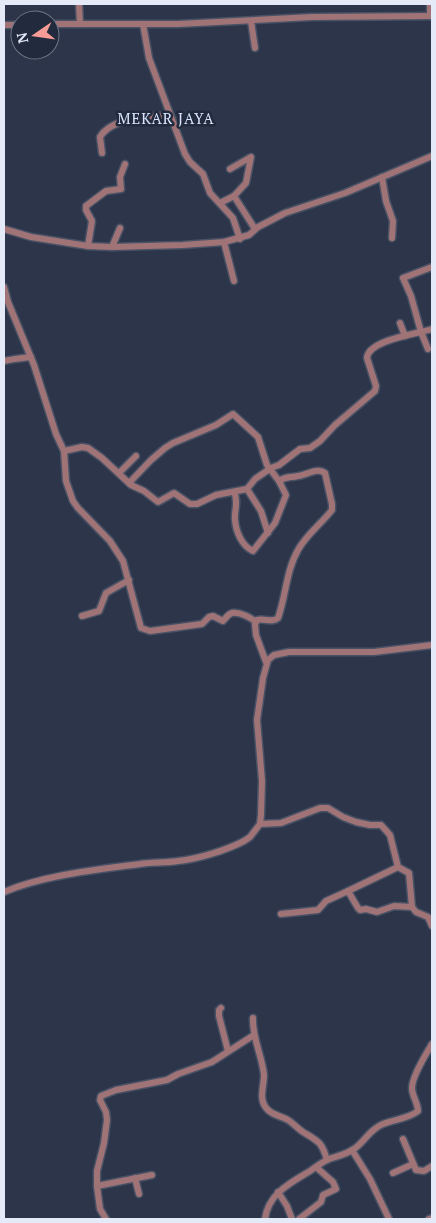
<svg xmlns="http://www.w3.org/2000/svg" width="436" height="1223" viewBox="0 0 436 1223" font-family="'PT Serif',serif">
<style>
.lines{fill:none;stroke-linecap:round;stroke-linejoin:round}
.minor-casing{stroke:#495265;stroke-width:9}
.minor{stroke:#a07377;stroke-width:6}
.labels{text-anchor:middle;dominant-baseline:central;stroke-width:5;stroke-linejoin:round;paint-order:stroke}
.quarter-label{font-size:15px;letter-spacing:1px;fill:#d9e5ff;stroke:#222b3e}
</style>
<rect width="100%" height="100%" fill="#2c3549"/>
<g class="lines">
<!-- minor casing -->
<g class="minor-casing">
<g id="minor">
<polyline points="79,4 80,24"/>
<polyline points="430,16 430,4"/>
<polyline points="251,21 255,48"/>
<polyline points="50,24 178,24 312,17 432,16"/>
<polyline points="143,24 149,58 185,154 190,162 203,174 210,193 233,218 240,239"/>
<polyline points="4,25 20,25"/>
<path d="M 102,153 L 100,137 C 111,118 149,116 170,115"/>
<polyline points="230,169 251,157 246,183 234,196 255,229"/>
<polyline points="382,177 386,201 393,221 392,238"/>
<polyline points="220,203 234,196"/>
<polyline points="4,229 31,237 88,246 112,247 183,245 224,242 249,235 258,227 285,213 345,193 432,156"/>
<polyline points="224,242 234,281"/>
<polyline points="88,246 92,221 86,210 86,206 106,191 121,189 120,177 125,164"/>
<polyline points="112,247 120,228"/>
<path d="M 4,287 L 8,302 L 34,365 L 56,434 L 64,451 L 66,481 L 73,501 L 78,508 L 110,541 L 123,561 L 141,628 L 150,631 L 202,624 L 209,617 L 213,616 L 223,621 C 226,618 228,614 232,613 C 240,612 250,617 256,622"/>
<polyline points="400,323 405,336"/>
<polyline points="428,349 421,332 411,296 403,278 432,267"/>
<path d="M 4,361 C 12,359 22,358 31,357"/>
<path d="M 64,451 L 82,447 L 88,448 L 102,458 L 131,485 L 144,491 L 158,502 L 174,493 L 190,504 L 197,504 L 216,495 L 247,489 L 255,479 L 271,468 L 279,465 L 300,449 L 310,448 L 320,441 L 335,425 L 375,391 L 376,386 L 367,358 C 368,340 417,334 432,329"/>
<polyline points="119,473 136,456"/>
<path d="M 129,483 L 151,460 L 165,448 L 173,443 L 216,425 L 233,414 L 258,437 L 267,465 L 279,481 C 286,476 290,478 298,476 C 307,475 317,467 325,473 L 332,504 L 332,510 C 321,524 306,535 298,550 C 286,571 286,596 278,618 C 273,623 264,618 257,620 L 255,624 L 256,635 L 266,662"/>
<polyline points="247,489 261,511 268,533"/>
<path d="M 234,492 C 239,502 234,510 235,520 C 236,532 242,546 253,551 L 275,523 L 286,495 L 279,481"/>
<polyline points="82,616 99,611 106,593 129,580"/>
<polyline points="260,824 281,823 320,808 328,808 343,817 356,822 370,825 381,825 390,835 398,867 409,873 412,907"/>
<polyline points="348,891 398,867"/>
<path d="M 4,892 C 44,875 96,870 140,864 C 152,862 165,863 178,861 C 198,859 227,850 244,841 L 250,837 L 260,824 L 261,815 L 262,781 L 257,720 L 263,678 L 268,660 L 274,655 L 289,652 L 374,652 L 432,645"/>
<polyline points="281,914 318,910 326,901 348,891 358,908 360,910 366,909 377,912 394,906 412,907 416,912 428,917 432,926"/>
<polyline points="221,1008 219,1010 219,1016 228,1051"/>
<path d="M 253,1018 C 252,1038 262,1055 264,1075 C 264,1087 258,1099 267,1109 C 272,1115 281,1116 288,1120 C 293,1123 297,1128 303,1132 C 318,1141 322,1142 327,1160"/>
<polyline points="403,1139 416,1170 424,1171 432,1166"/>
<polyline points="352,1150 370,1179 389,1219"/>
<polyline points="393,1173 413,1164"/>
<polyline points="135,1178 139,1194"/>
<polyline points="97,1186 152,1175"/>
<polyline points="278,1192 287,1206 292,1219"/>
<polyline points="106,1219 100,1209 97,1186 97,1171 104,1143 107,1120 106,1112 100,1100 101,1096 116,1090 167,1080 178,1074 212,1062 254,1035"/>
<path d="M 265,1219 C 268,1194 290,1183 310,1171 C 316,1167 322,1162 329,1159 C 338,1156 347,1154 354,1149 C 365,1141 370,1129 383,1124 C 395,1119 408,1119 418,1111 C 418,1103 412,1096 412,1088 C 412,1076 426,1054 432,1044"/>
<polyline points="299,1219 321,1202 323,1195 336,1189 333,1182 316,1167"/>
<polyline points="429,1219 432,1218"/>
</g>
</g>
<!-- minor -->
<use href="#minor" class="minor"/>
</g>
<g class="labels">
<!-- quarter labels -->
<g class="quarter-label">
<text x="166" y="118">MEKAR JAYA</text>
</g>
</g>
<!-- border -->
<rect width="436" height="1223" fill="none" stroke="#e4eaf7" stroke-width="10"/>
<!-- north arrow -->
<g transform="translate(35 35) rotate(257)"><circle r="24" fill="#222b3e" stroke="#707788"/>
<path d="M0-4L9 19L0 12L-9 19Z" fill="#f59c96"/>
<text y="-8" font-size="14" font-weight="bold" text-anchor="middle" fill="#e4eaf7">N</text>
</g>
</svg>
